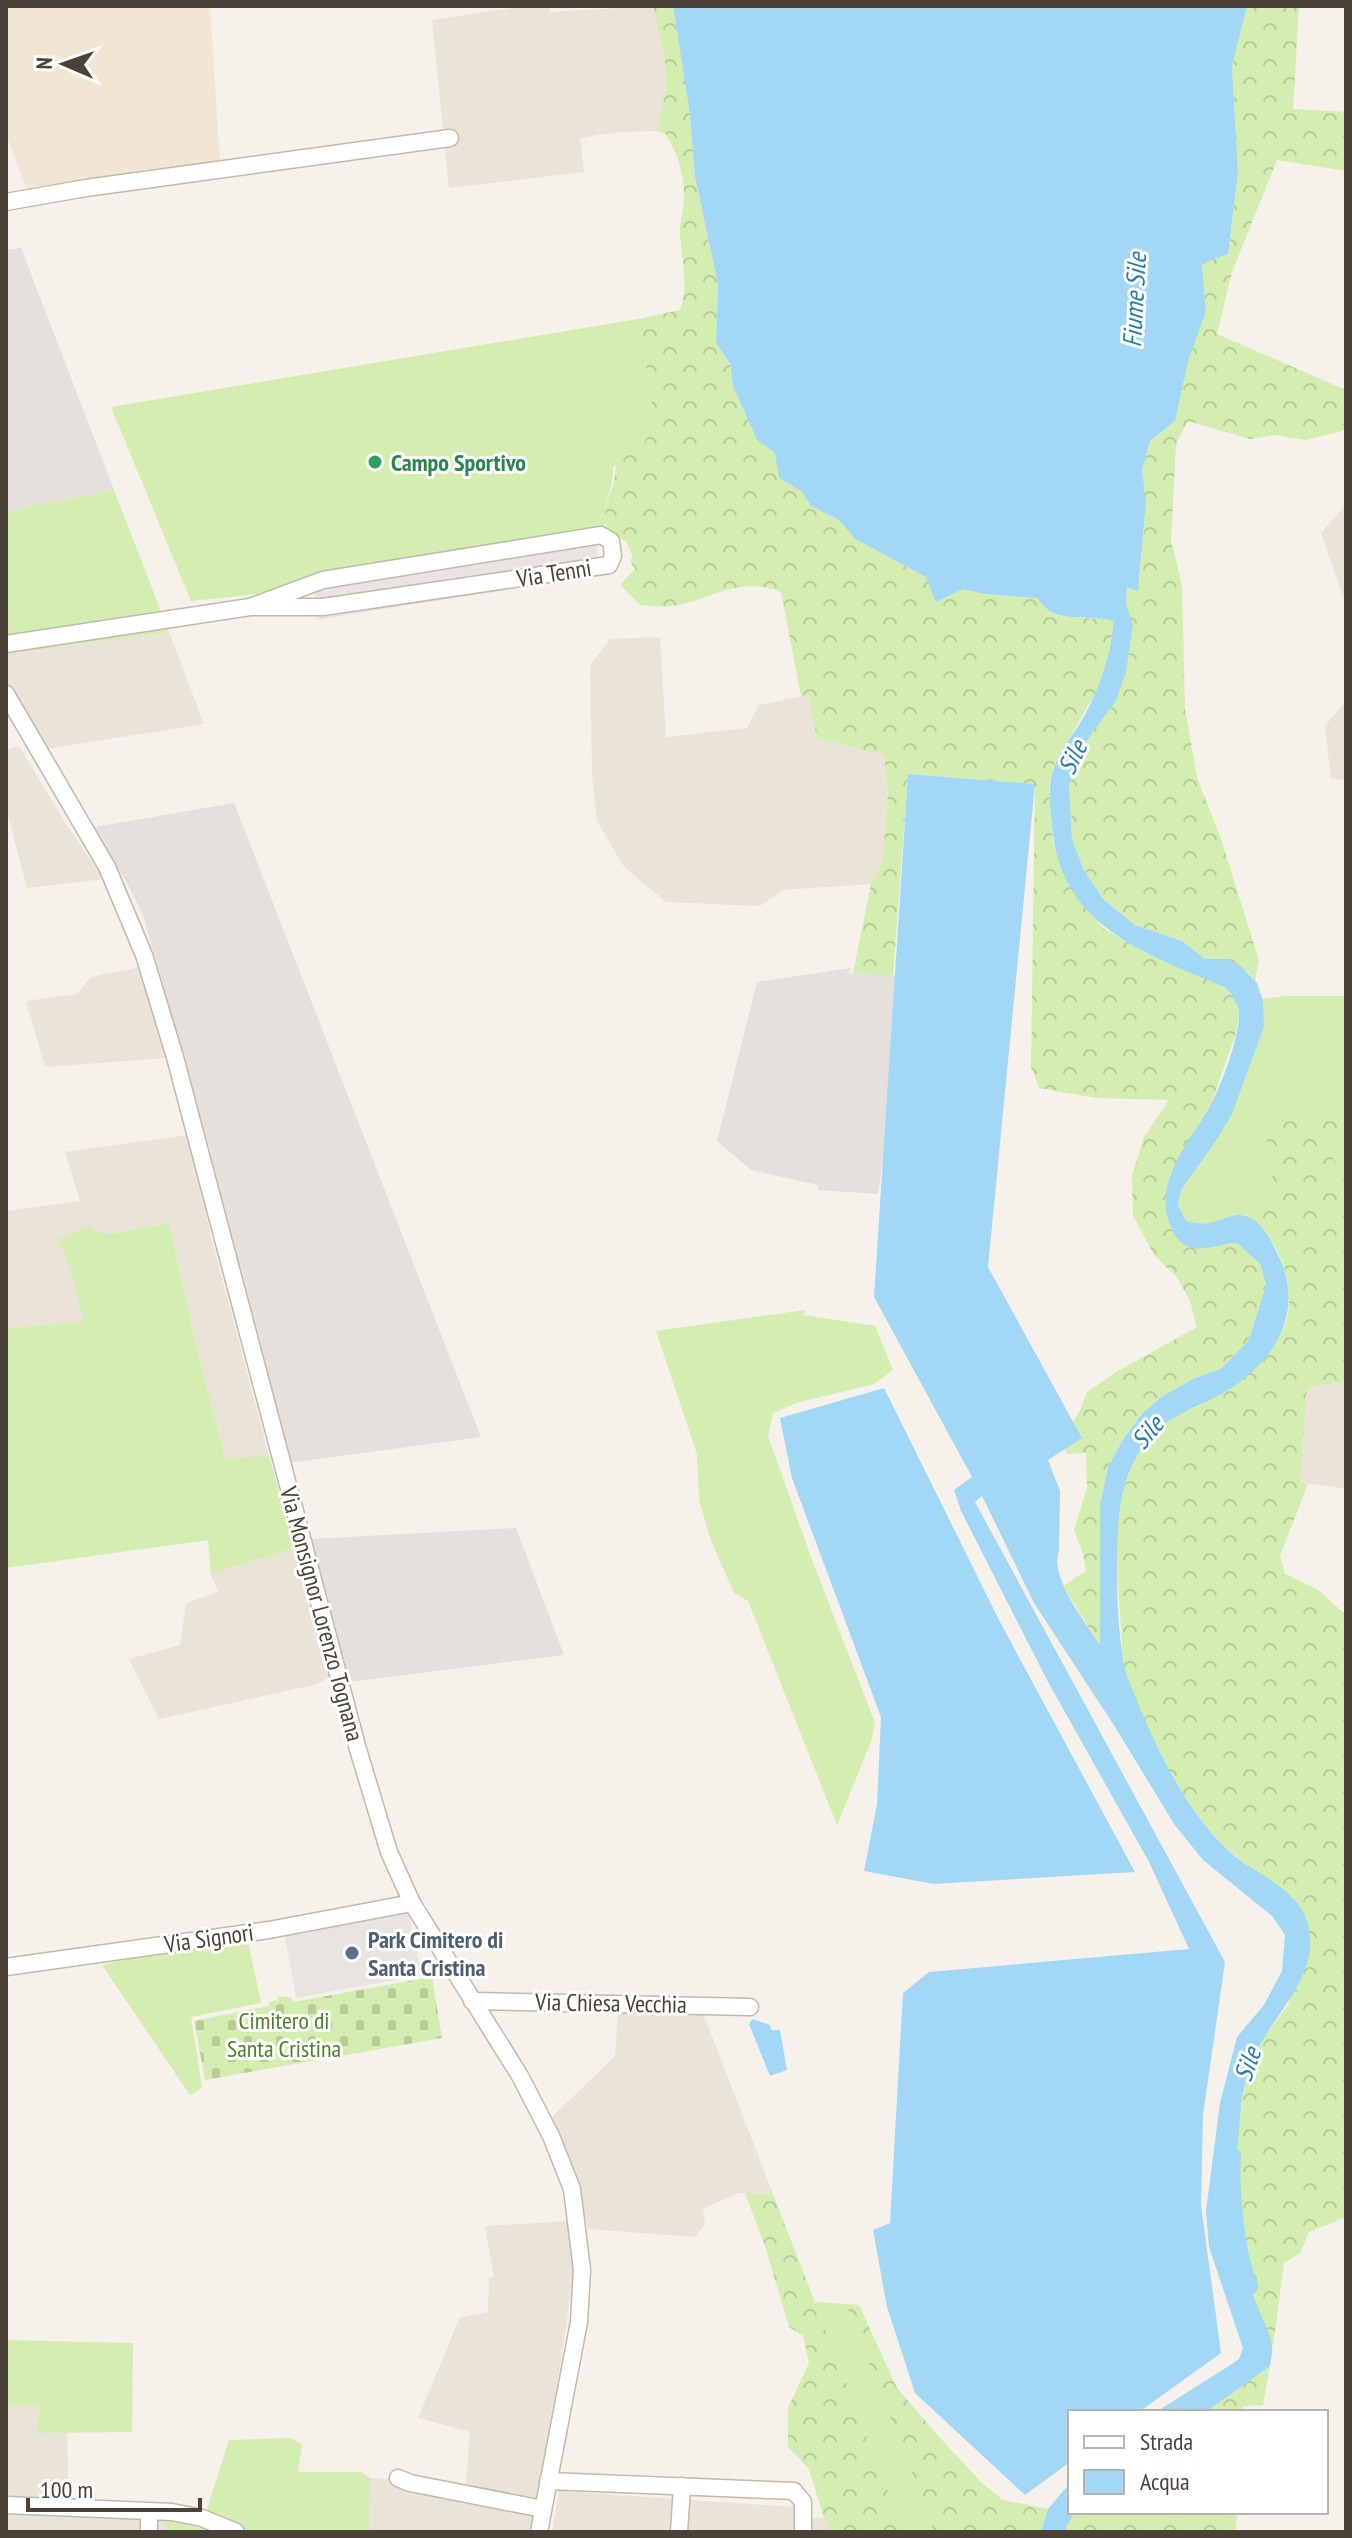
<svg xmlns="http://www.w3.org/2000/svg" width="1352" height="2538" viewBox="0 0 1352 2538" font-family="'PT Sans Narrow',sans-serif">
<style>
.residential{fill:#eae3d7}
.industrial{fill:#e5e0db}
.education{fill:#f0e6d3}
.grass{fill:#d4edb0}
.forest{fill:url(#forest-crowns)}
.cemetery{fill:url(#cemetery-stones)}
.parking{fill:#e7e4e1}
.water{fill:#a2d8f6}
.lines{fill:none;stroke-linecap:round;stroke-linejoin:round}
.river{stroke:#a2d8f6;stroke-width:20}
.minor-casing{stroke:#c2b9ab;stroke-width:19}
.minor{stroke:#fff;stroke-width:16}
.leisure-dot{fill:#2e9e5b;stroke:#fff;stroke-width:3}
.service-dot{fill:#5c6f8a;stroke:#fff;stroke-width:3}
.labels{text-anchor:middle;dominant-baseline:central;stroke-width:6;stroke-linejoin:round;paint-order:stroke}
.leisure-label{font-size:24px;font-weight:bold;fill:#27864d;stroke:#fff;text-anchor:start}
.street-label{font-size:24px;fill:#4b4237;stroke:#fff}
.service-label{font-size:24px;font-weight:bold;fill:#4e5e75;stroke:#fff;text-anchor:start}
.park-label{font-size:24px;fill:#4c8224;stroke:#fff}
.water-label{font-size:26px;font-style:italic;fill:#247bae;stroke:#fff}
</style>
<defs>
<pattern id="forest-crowns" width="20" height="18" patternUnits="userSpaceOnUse" patternTransform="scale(2)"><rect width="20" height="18" fill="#d4edb0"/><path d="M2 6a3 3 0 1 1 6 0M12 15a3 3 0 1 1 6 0" fill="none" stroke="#b8cc98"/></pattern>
<pattern id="cemetery-stones" width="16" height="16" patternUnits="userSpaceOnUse" patternTransform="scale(2)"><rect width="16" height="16" fill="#d4edb0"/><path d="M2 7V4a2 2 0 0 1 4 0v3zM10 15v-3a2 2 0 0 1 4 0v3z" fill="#b8cc98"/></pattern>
</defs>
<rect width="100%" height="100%" fill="#f6f1ea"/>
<!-- residential -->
<g class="residential">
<polygon points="525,6 549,6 550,12 653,6 664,56 667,83 657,131 618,132 580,138 584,172 449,188 432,20"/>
<polygon points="1346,505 1346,605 1321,533"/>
<polygon points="169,632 204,724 40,750 6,684 6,654"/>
<polygon points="660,637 666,737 747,728 759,705 808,695 817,738 884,755 888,790 883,861 871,884 782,890 760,906 666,902 624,867 597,821 592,774 590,666 610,639"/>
<polygon points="1346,701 1346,780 1331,779 1325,726"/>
<polygon points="19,746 67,826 104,879 27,888 6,808 6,750"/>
<polygon points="140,967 166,1058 45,1067 26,1001 77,994 91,977"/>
<polygon points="188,1135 211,1237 269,1455 225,1460 191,1324 169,1223 108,1234 90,1230 89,1227 57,1239 70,1269 85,1322 6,1328 6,1211 80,1201 65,1152"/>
<polygon points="1346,1381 1346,1489 1300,1482 1307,1387"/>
<polygon points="294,1548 329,1677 318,1684 159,1719 129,1659 180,1645 186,1603 218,1592 211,1574"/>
<polygon points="619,1999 698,2000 773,2194 738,2193 703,2209 705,2224 695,2237 588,2229 576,2177 552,2117 615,2056"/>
<polygon points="569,2221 575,2267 535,2532 369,2532 370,2478 466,2484 470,2432 418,2418 460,2317 488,2312 489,2278 494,2277 485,2226"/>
<polygon points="6,2405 40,2405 36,2432 67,2432 68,2477 61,2517 163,2520 170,2532 6,2532"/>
<polygon points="559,2491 810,2508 810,2517 869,2521 868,2532 552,2532"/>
</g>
<!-- industrial -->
<g class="industrial">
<polygon points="21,248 114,490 6,511 6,250"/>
<polygon points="234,803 481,1437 289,1463 228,1232 210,1150 143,915 126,881 89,828"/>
<polygon points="851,968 849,973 910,977 878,1194 818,1190 818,1185 751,1170 717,1141 757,982"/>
<polygon points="516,1528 564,1655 349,1682 310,1539"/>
</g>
<!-- education -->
<polygon class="education" points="6,6 210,6 220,161 26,188 6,134"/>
<!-- grass -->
<g class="grass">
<path d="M 638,319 L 655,422 L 640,451 L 613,467 C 615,489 600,503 607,524 L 590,532 L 287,591 L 191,601 L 111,407 Z"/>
<polygon points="114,490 169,632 6,654 6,511"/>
<polygon points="1285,996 1346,996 1346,1123 1340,1103 1268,1164 1280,1198 1262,1203 1248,1217 1245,1215 1202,1227 1186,1221 1178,1205 1181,1190 1218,1138 1232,1114 1264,1027 1262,999"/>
<polygon points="1346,1126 1346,1177 1317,1136"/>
<polygon points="169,1223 191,1324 225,1459 269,1455 294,1548 211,1574 208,1540 6,1568 6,1328 84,1322 70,1269 57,1239 89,1226 91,1230 109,1234"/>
<polygon points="805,1310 804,1315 875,1326 893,1370 874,1384 796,1403 773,1413 768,1436 812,1560 875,1723 871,1742 837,1825 748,1601 734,1593 710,1538 699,1500 697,1454 656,1331"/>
<polygon points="246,1932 261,2003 191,2017 202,2088 190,2095 102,1965"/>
<polygon points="815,2302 846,2304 934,2532 904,2532"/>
<polygon points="6,2340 133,2343 132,2432 36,2433 40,2405 6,2405"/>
<polygon points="291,2438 302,2445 298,2472 361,2472 370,2478 369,2532 170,2532 163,2520 201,2528 229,2440"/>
</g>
<!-- forest -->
<g class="forest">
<path d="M 653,6 L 673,6 L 690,115 L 695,177 L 718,284 L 716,343 L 730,365 L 733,386 L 757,440 L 775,453 L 780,478 L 801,491 L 811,506 L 839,520 L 855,539 L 926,577 L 985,594 L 1037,598 C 1041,603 1046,609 1051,612 C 1065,620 1097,617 1115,621 L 1102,682 L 1055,763 L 1049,787 L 1053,842 L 1064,874 L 1103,928 L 1144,952 L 1226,988 L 1235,998 L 1239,1013 L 1236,1033 L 1211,1104 L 1182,1152 L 1170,1175 L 1187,1247 C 1205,1249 1219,1243 1237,1243 L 1260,1264 L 1266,1285 L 1249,1340 L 1221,1369 L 1195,1378 L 1161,1397 L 1143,1413 L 1124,1438 L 1108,1467 L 1100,1505 L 1101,1647 L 1063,1586 L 1086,1571 L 1083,1553 L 1074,1530 L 1087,1488 L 1086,1453 L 1068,1454 L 1060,1445 L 1080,1410 L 1087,1392 L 1116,1372 L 1197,1327 L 1190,1301 L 1177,1277 L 1154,1255 L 1133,1216 L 1132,1175 L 1144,1137 L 1169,1100 L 1096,1098 L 1039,1088 L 1031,1067 L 1035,784 L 908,774 L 893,976 L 853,973 L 871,884 L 883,861 L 888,790 L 884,755 L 817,738 L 808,695 L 801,696 L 781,592 C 736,575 711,601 672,606 C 662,607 650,606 640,605 L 620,585 L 635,569 L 631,563 L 632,555 L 626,541 C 597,531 604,509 612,488 C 617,477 613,469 619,457 L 640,451 L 655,422 L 638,319 L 680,310 C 689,287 682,260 680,236 C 679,223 684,211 684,198 C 685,177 677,150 665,133 L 657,131 L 667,83 L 664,56 Z"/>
<polygon points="1247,6 1299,6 1293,109 1346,112 1346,171 1277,160 1232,272 1217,334 1346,390 1346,430 1306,440 1276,435 1250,439 1188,421 1176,444 1171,541 1182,585 1185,709 1197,777 1222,842 1259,961 1255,980 1248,972 1225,959 1205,959 1182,941 1135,925 1104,900 1084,871 1072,839 1069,786 1073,765 1092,733 1133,624 1126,604 1127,586 1137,590 1139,585 1146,503 1142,471 1150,441 1175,421 1189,358 1206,312 1202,264 1228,254 1238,173 1232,66"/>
<path d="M 1341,1103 L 1346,1126 L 1318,1137 L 1346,1177 L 1346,1381 L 1307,1388 L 1300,1482 L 1308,1484 L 1280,1556 L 1285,1574 L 1317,1589 L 1346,1615 L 1346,2217 L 1309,2232 L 1300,2253 L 1284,2263 L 1273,2346 L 1244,2272 L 1233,2235 L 1229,2204 L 1243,2096 L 1249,2069 L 1265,2036 L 1289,2004 L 1294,1899 C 1268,1877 1236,1861 1214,1835 C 1178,1795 1141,1721 1125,1670 C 1121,1657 1122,1641 1121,1628 C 1117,1573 1110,1511 1135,1460 C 1143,1444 1158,1425 1175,1416 C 1183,1411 1194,1409 1202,1404 C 1213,1398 1283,1333 1285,1325 C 1291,1308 1290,1288 1285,1271 C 1279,1251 1267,1228 1248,1217 L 1262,1203 L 1280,1198 C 1272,1176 1258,1147 1272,1127 Z"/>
<polygon points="745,2193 773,2194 904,2532 828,2532 828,2519 824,2518 809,2469 788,2447 788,2408 809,2363 803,2336 789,2327 764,2243"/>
<polygon points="846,2304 859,2305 897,2388 941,2439 983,2484 1003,2500 1048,2509 1041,2532 934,2532"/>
<polygon points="1270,2366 1263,2405 1243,2406 1242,2412 1206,2412"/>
<polygon points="1075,2512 1238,2512 1235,2532 1067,2532 1066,2527"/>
</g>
<!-- cemetery -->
<polygon class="cemetery" points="432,1977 442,2038 205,2080 194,2021 269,2006 269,2002 278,2000 278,1996 292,1998 293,2002"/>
<!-- parking -->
<g class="parking">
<polygon points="595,540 602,574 316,620 315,580"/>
<polygon points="408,1907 421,1975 296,1998 284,1930"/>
</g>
<!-- water -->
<g class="water">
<path d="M 673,6 L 1247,6 L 1232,66 L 1238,173 L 1228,254 L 1202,264 L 1206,312 L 1189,358 L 1175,421 L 1150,441 L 1142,470 L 1146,503 L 1138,591 L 1127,587 L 1126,604 L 1133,624 L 1126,672 L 1116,701 L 1092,733 L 1073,765 L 1069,786 L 1072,839 L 1084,871 L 1104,900 L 1135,925 L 1182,941 L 1205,959 L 1225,959 L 1239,964 L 1257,983 L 1263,1001 L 1264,1027 L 1232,1114 L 1218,1138 L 1181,1190 L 1178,1205 L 1186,1221 C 1216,1231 1226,1210 1246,1216 C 1263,1221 1273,1244 1280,1259 C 1304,1312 1275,1360 1230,1389 C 1192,1412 1159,1415 1136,1458 C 1117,1492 1117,1536 1117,1574 C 1117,1603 1119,1636 1124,1665 C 1126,1676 1132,1687 1136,1698 C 1157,1751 1191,1820 1236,1857 C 1260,1876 1297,1890 1307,1921 C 1321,1966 1287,2000 1266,2035 C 1255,2053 1247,2073 1243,2094 C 1240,2109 1240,2126 1238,2142 C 1233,2175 1226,2206 1234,2239 C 1240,2262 1248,2284 1257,2305 C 1262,2318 1270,2332 1272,2345 C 1273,2351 1271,2359 1270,2366 L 1206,2412 L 1156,2412 L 1232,2364 L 1239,2359 L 1243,2348 L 1209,2247 L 1206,2211 L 1220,2103 L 1237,2037 L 1264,2005 L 1282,1971 L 1285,1935 L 1272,1916 L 1203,1860 L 1174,1824 L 1117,1730 L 1034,1603 L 982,1496 L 975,1502 L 1225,1962 L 1203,2115 L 1201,2205 L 1221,2353 L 1139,2412 L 1070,2412 L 1070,2462 L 1025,2495 L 915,2393 L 887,2307 L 873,2230 L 890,2223 L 903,1993 L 929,1972 L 1189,1949 L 1149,1862 L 1047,1680 L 961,1511 L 954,1490 L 972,1477 L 874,1297 L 908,774 L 1035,784 L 988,1267 L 1082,1438 L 1048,1460 L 1060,1491 L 1059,1551 C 1049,1577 1086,1623 1100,1645 L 1100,1505 L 1108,1467 L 1124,1438 L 1143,1413 L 1161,1397 L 1195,1378 L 1221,1369 L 1249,1340 L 1266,1285 L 1260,1264 L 1237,1243 C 1221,1243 1204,1252 1189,1247 C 1179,1244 1174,1234 1170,1224 C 1153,1183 1189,1142 1209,1108 C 1221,1086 1239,1039 1239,1015 C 1239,1004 1233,996 1226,988 C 1146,953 1060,928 1052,825 C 1050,804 1047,785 1055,765 C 1061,748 1075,733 1083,718 C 1101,687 1110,656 1114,621 C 1096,616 1065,620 1051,612 C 1046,609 1041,603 1037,598 L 985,594 L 963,589 L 936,602 L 926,577 L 855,539 L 839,520 L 811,506 L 801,491 L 779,478 L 775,453 L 757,440 L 733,386 L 730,364 L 716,343 L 718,284 L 695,177 L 690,115 Z"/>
<polygon points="884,1388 1000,1622 1135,1872 934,1884 864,1871 877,1804 881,1717 792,1478 780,1418"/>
<polygon points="752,2019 770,2025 771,2030 780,2030 787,2070 770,2076 749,2024"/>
<polygon points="1070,2483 1070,2512 1075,2512 1066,2527 1067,2532 1041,2532 1048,2509"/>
</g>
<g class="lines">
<!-- river -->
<path class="river" d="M 1231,2156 C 1229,2191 1234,2253 1248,2286"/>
<!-- minor casing -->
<g class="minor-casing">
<g id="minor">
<polyline points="6,202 86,188 450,138"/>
<polyline points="6,644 250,607 323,607 609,565 613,556 611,541 601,535 323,580 250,607"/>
<polyline points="6,694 107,867 144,955 175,1057 357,1746 389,1852 412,1903 520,2076 551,2136 572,2189 582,2270 579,2322 539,2532"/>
<polyline points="6,1967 269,1930 412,1903"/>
<polyline points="472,2001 750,2007"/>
<polyline points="398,2478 410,2483 543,2509"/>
<polyline points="548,2481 794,2491 803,2502 803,2532"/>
<polyline points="6,2505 172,2512 202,2518 236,2532"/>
<polyline points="149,2513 149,2532"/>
<polyline points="679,2532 682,2486"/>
</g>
</g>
<!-- minor -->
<use href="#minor" class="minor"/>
</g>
<!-- markers -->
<circle class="leisure-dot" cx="375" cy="462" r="8"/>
<circle class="service-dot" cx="352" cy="1953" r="8"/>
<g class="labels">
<!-- leisure labels -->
<g class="leisure-label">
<text x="391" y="462">Campo Sportivo</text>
</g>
<!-- street labels -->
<g class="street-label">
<text transform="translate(554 573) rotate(-9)">Via Tenni</text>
<text transform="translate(322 1614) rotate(75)">Via Monsignor Lorenzo Tognana</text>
<text transform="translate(209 1938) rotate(-8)">Via Signori</text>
<text transform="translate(611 2003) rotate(1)">Via Chiesa Vecchia</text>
</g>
<!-- service labels -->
<g class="service-label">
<text x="368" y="1939">Park Cimitero di<tspan x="368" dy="28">Santa Cristina</tspan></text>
</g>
<!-- park labels -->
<g class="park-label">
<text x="284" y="2020">Cimitero di<tspan x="284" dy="28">Santa Cristina</tspan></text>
</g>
<!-- water labels -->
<g class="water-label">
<text transform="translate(1134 300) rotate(-87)">Fiume Sile</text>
<text transform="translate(1072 757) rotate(-64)">Sile</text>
<text transform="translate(1147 1432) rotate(-50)">Sile</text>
<text transform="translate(1247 2064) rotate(-71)">Sile</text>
</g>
</g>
<!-- border -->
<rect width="1352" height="2538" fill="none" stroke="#4b4237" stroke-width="16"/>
<!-- legend -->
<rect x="1068" y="2410" width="260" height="104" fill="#ffffff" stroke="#b7b3af" stroke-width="2"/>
<rect x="1084" y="2436" width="40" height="12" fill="#ffffff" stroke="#b7b3af" stroke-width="2"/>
<text x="1140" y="2450" font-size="24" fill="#4b4237">Strada</text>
<rect x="1084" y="2470" width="40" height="24" fill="#a2d8f6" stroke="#b7b3af" stroke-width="2"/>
<text x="1140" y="2490" font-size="24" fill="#4b4237">Acqua</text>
<!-- north arrow -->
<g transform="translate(64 64) rotate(272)" stroke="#ffffff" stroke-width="6" paint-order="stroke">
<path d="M0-6L14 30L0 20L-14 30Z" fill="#4b4237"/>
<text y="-12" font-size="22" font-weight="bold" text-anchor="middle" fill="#4b4237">N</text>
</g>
<!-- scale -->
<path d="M28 2498v12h172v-12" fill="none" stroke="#4b4237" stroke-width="4"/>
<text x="40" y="2498" font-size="24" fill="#4b4237" stroke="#ffffff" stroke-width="6" paint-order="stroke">100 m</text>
</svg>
